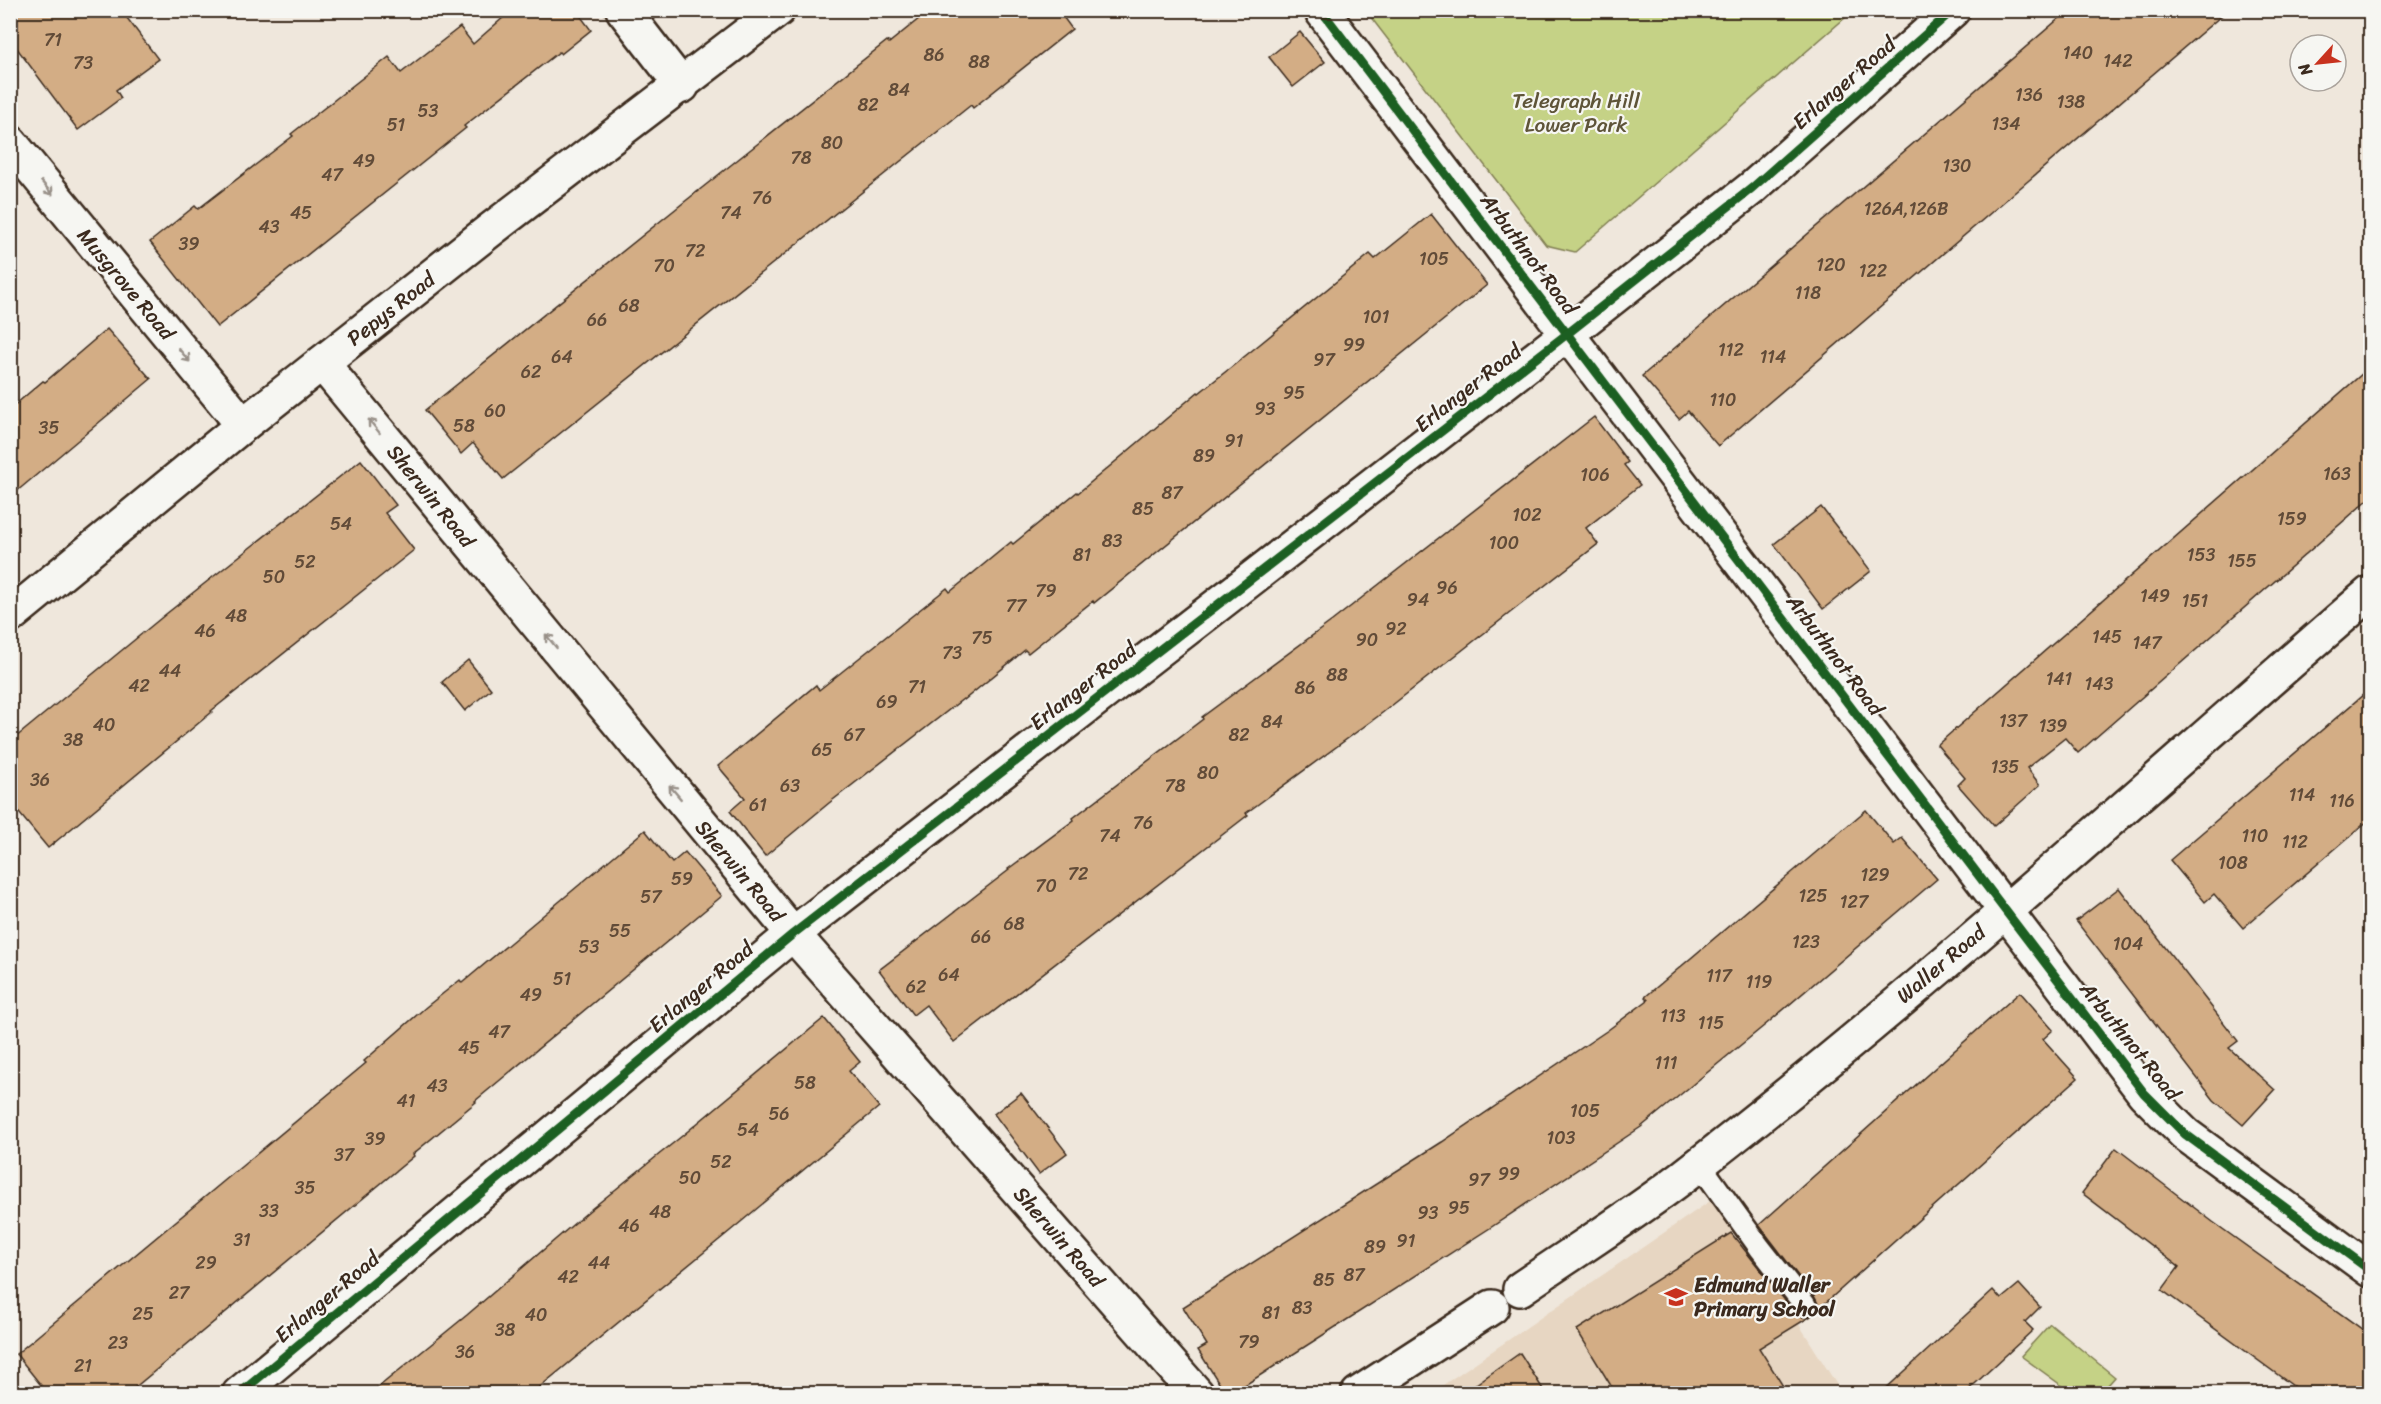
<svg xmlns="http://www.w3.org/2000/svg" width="2381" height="1404" viewBox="0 0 2381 1404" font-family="Sriracha,sans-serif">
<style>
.built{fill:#e7d6c2}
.green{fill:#c5d286;stroke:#807e52;stroke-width:1.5}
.building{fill:#d3ad85;stroke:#3b2a1e;stroke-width:1.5}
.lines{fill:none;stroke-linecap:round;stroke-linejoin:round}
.service-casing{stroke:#3b2a1e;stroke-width:26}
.minor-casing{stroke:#3b2a1e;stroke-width:38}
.tertiary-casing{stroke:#3b2a1e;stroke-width:38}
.service{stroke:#f6f6f2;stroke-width:21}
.minor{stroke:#f6f6f2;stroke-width:33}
.tertiary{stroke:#f6f6f2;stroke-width:33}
.cycleway-casing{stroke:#f6f6f2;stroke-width:13}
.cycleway{stroke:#1b5e20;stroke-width:9}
.oneway{stroke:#989088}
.labels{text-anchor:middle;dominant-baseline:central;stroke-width:4.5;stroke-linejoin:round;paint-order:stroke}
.number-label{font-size:18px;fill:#614b38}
.street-label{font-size:21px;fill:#3b2a1e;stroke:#f6f6f2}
.park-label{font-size:21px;fill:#5e5438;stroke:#f6f6f2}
.poi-label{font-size:21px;font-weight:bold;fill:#3b2a1e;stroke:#f6f6f2;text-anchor:start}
</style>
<rect width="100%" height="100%" fill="#efe7dc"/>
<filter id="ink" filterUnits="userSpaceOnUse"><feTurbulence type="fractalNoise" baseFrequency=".0167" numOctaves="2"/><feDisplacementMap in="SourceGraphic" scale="12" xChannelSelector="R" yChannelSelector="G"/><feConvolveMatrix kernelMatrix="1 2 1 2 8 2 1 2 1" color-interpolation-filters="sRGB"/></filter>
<g filter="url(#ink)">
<!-- built -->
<polygon class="built" points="1710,1201 1740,1230 1842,1393 1430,1394"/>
<!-- green -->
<g class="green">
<polygon points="1366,11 1853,11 1575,252 1546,245"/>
<polygon points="2050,1324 2115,1377 2101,1393 2072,1393 2021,1356"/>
</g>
<!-- building -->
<g class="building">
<polygon points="10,10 121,10 158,59 116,90 121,98 78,130 10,39"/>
<polygon points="512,10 576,10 591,30 561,54 559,52 464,126 466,128 217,327 150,242 195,206 198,209 293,136 291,134 389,57 401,73 460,27 473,44"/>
<polygon points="930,10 1058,10 1072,29 973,108 971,105 503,479 473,443 461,454 425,410 683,203 887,41 889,43"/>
<polygon points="2069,10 2228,10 1718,446 1688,411 1679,419 1642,376"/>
<polygon points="1300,32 1325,62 1293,87 1269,57"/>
<polygon points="1431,214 1487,285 1094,603 1093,601 1028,653 1025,650 964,700 963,699 829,803 765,856 730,811 745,798 718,766 816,685 819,690 947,588 950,592 1011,542 1013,544 1077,492 1078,493 1198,392 1199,393 1260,344 1370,254 1375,259"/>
<polygon points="107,329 151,379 10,497 10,409 43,381 45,382"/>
<polygon points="2370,367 2370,498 2078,753 2065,738 2027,768 2040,785 1994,826 1958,785 1965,778 1937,745"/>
<polygon points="1594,417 1628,462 1624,465 1640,485 1586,528 1598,544 1377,717 1246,813 1248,815 954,1042 926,1005 913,1015 879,970 1009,870 1008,869 1074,820 1073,818 1203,719 1202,717 1332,621"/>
<polygon points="361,460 396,505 385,513 414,550 211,711 212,712 48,848 10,802 10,742 166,614"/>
<polygon points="1821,507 1871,571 1823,609 1774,544"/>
<polygon points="468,660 491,689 465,711 442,682"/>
<polygon points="2370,689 2370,819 2243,928 2214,894 2205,902 2170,860"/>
<polygon points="1866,810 1894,844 1902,838 1937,879 1770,1021 1641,1127 1490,1228 1231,1394 1226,1394 1198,1350 1207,1345 1183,1307 1442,1142 1608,1030 1648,1000 1645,997"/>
<polygon points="645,830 672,863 685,852 722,896 475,1101 476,1102 413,1154 414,1156 127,1394 48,1394 16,1354 366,1063 364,1061 426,1007 460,980 462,983"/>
<polygon points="2119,888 2238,1041 2229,1048 2275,1090 2243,1125 2214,1100 2076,921"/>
<polygon points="2020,992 2053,1030 2043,1039 2078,1078 1813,1314 1818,1304 1815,1298 1759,1225"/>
<polygon points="824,1018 860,1062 849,1071 879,1107 730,1231 531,1394 370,1394 467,1315 590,1210 682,1136"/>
<polygon points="1021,1093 1067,1153 1039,1174 994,1114"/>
<polygon points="2116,1148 2213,1222 2370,1335 2370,1394 2304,1394 2162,1290 2179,1267 2082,1193"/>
<polygon points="1731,1233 1795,1313 1801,1317 1811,1316 1759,1348 1788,1394 1616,1394 1577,1330"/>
<polygon points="2019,1284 2040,1307 2025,1322 2033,1330 1964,1394 1880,1394 1993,1290 2001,1299"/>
<polygon points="1520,1353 1546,1394 1462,1394"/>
</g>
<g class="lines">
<!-- service casing -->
<g class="service-casing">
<polyline id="service" points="1699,1163 1760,1248 1805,1305"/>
</g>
<!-- minor casing -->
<g class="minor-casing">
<g id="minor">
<polyline points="623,10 682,86"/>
<polyline points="1321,10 2144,1093 2185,1134 2370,1270"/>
<polyline points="10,142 243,425"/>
<polyline points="322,363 793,934 1197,1394"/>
<path d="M 1520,1289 C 1575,1251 1632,1216 1684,1176 C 1922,992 2143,789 2370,593"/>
<polyline points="239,1394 793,934 1567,334 1752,188 1953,10"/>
<polyline points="1358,1394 1492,1307"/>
</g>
</g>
<!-- tertiary casing -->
<g class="tertiary-casing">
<polyline id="tertiary" points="10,616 243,425 489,231 778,10"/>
</g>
<!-- service -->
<use href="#service" class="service"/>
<!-- minor -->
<use href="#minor" class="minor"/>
<!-- tertiary -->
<use href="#tertiary" class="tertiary"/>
<!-- cycleway casing -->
<g class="cycleway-casing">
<g id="cycleway">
<polyline points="1321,10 2144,1093 2185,1134 2370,1270"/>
<polyline points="239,1394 793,934 1567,334 1752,188 1953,10"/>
</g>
</g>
<!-- cycleway -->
<use href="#cycleway" class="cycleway"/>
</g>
<!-- one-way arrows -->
<defs><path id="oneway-shaft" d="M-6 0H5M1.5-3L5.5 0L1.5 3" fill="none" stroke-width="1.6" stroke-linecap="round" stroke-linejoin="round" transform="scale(1.5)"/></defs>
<g class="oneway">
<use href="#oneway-shaft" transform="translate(47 188) rotate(50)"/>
<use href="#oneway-shaft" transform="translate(184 355) rotate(50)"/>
<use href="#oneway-shaft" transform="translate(374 426) rotate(-129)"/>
<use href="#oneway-shaft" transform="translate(551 641) rotate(-129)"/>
<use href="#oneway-shaft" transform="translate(675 792) rotate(-130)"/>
</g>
</g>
<!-- icons -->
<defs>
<g id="school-bare" transform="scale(1.8)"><path d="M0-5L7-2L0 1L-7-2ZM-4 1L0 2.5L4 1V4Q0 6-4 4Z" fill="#c8321e" stroke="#f6f6f2" stroke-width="2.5" paint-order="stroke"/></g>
</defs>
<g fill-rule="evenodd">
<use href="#school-bare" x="1676" y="1297"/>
</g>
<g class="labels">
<!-- number labels -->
<g class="number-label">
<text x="53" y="40">71</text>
<text x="2078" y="53">140</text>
<text x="934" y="55">86</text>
<text x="2118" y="61">142</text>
<text x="979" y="62">88</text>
<text x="83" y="63">73</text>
<text x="899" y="90">84</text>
<text x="2029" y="95">136</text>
<text x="2071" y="102">138</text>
<text x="868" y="105">82</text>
<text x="428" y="111">53</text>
<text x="2006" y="124">134</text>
<text x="396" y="125">51</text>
<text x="832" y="143">80</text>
<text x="801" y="158">78</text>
<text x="364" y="161">49</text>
<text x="1957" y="166">130</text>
<text x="332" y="175">47</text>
<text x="762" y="198">76</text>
<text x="1906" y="209">126A,126B</text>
<text x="301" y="213">45</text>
<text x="731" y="213">74</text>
<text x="269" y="227">43</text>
<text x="189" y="244">39</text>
<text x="695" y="251">72</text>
<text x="1434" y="259">105</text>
<text x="1831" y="265">120</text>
<text x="664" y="266">70</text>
<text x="1873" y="271">122</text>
<text x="1808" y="293">118</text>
<text x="629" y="306">68</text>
<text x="1376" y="317">101</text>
<text x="597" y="320">66</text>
<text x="1354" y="345">99</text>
<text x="1731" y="350">112</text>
<text x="562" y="357">64</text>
<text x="1773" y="357">114</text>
<text x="1324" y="360">97</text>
<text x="531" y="372">62</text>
<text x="1294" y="393">95</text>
<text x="1723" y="400">110</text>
<text x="1265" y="409">93</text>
<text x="495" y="411">60</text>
<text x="464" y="426">58</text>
<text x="49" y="428">35</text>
<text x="1234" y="441">91</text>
<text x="1204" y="456">89</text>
<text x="2337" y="474">163</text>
<text x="1595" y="475">106</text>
<text x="1172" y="493">87</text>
<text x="1143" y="509">85</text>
<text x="1527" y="515">102</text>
<text x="2292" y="519">159</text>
<text x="341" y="524">54</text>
<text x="1112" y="541">83</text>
<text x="1504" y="543">100</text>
<text x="1082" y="555">81</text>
<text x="2201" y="555">153</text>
<text x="2242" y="561">155</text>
<text x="305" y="562">52</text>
<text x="274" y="577">50</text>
<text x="1447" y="588">96</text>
<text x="1046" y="591">79</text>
<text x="2155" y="596">149</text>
<text x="1418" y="600">94</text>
<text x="2195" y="601">151</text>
<text x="1016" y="606">77</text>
<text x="236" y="616">48</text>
<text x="1396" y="629">92</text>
<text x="205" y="631">46</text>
<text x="2107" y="637">145</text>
<text x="982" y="638">75</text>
<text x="1367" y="640">90</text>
<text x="2147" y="643">147</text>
<text x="952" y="653">73</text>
<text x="170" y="671">44</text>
<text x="1337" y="675">88</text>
<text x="2059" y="679">141</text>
<text x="2099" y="684">143</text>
<text x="139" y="686">42</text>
<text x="917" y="687">71</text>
<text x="1305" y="688">86</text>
<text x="887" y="702">69</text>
<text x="2013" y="721">137</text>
<text x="1272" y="722">84</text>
<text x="104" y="725">40</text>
<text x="2053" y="726">139</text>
<text x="854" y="735">67</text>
<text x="1239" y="735">82</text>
<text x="73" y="740">38</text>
<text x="822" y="750">65</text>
<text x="2005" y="767">135</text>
<text x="1208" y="773">80</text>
<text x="40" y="780">36</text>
<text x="790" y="786">63</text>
<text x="1175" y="786">78</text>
<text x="2302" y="795">114</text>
<text x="2342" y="801">116</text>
<text x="758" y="805">61</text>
<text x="1143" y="823">76</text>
<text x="1110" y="836">74</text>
<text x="2255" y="836">110</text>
<text x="2295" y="842">112</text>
<text x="2233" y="863">108</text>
<text x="1078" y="874">72</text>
<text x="1875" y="875">129</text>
<text x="682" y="879">59</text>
<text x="1046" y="886">70</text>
<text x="1813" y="896">125</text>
<text x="651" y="897">57</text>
<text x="1854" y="902">127</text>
<text x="1014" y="924">68</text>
<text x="620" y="931">55</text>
<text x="981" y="937">66</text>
<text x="1806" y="942">123</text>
<text x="2128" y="944">104</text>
<text x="589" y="947">53</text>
<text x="949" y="975">64</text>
<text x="1719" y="976">117</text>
<text x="562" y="979">51</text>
<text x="1759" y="982">119</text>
<text x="916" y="987">62</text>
<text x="531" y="995">49</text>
<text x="1673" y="1016">113</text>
<text x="1711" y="1023">115</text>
<text x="499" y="1032">47</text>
<text x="469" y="1048">45</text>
<text x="1666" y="1063">111</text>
<text x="805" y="1083">58</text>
<text x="437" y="1086">43</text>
<text x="406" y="1101">41</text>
<text x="1585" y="1111">105</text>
<text x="779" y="1114">56</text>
<text x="748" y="1130">54</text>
<text x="1561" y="1138">103</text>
<text x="375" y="1139">39</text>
<text x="344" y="1155">37</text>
<text x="721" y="1162">52</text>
<text x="1509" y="1174">99</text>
<text x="690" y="1178">50</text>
<text x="1479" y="1180">97</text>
<text x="305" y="1188">35</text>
<text x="1459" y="1208">95</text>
<text x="269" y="1211">33</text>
<text x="660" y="1212">48</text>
<text x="1428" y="1213">93</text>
<text x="629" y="1226">46</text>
<text x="242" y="1240">31</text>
<text x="1406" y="1241">91</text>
<text x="1375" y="1247">89</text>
<text x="206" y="1263">29</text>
<text x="599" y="1263">44</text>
<text x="1354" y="1275">87</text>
<text x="568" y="1277">42</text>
<text x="1324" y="1280">85</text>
<text x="179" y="1293">27</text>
<text x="1302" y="1308">83</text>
<text x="1271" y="1313">81</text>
<text x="143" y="1314">25</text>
<text x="536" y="1315">40</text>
<text x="505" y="1330">38</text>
<text x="1249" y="1342">79</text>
<text x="118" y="1343">23</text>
<text x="465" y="1352">36</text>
<text x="83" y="1366">21</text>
</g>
<!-- street labels -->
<g class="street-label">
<text transform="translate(1844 83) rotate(-41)">Erlanger Road</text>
<text transform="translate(1529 254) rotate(53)">Arbuthnot Road</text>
<text transform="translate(126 284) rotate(50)">Musgrove Road</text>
<text transform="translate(391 309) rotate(-38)">Pepys Road</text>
<text transform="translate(1468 388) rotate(-38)">Erlanger Road</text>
<text transform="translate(431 496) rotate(51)">Sherwin Road</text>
<text transform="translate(1835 655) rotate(53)">Arbuthnot Road</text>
<text transform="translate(1083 686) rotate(-38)">Erlanger Road</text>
<text transform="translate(740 871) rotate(50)">Sherwin Road</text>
<text transform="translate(1941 964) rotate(-40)">Waller Road</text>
<text transform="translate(701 987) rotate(-40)">Erlanger Road</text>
<text transform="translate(2130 1041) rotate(51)">Arbuthnot Road</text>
<text transform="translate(1059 1237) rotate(49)">Sherwin Road</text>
<text transform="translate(327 1297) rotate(-40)">Erlanger Road</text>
</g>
<!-- park labels -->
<g class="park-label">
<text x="1576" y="101">Telegraph Hill<tspan x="1576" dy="24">Lower Park</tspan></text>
</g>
<!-- poi labels -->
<g class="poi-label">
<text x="1694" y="1285">Edmund Waller<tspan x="1694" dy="24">Primary School</tspan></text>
</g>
</g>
<!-- margin -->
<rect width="2381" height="1404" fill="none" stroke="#f6f6f2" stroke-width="36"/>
<rect x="18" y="18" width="2345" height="1368" fill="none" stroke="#3b2a1e" stroke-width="2" filter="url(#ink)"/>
<!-- north arrow -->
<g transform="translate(2318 63) rotate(243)"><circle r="28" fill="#f6f6f2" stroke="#aba49d" stroke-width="1.5"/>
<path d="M0-4.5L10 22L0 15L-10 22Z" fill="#c8321e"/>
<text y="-9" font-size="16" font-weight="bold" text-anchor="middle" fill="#3b2a1e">N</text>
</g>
</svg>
